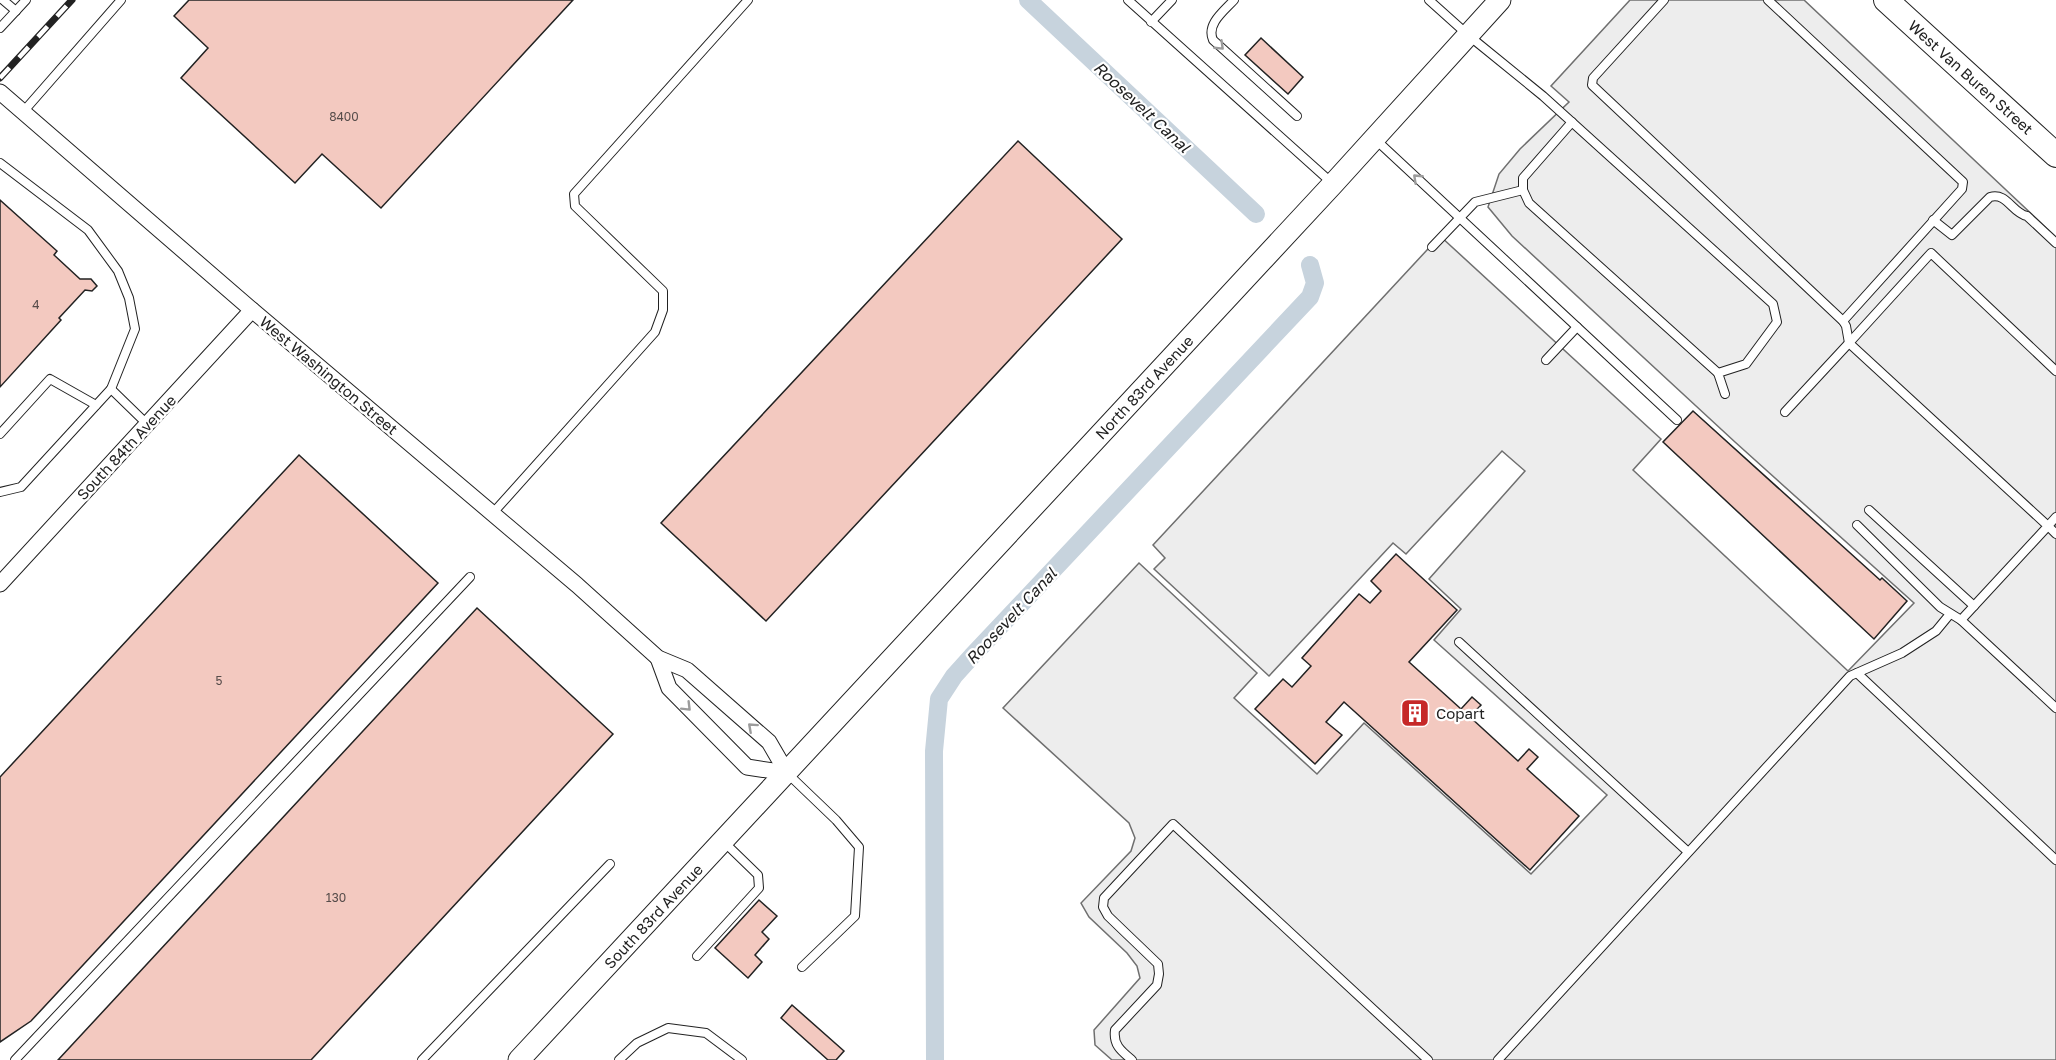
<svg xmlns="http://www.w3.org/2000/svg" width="2056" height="1060" viewBox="0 0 2056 1060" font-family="'Golos Text',sans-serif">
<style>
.parking{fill:#ededed;stroke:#6f6f6f;stroke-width:1.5}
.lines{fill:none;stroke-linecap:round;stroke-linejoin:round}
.canal{stroke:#c7d3dd;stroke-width:18}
.building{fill:#f3c9c0;stroke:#222;stroke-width:1.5}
.lane-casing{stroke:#222;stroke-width:10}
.street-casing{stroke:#222;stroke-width:17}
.secondary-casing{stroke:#222;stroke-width:23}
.primary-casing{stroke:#222;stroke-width:26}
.lane{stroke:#fff;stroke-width:8}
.street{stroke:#fff;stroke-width:15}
.secondary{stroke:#fff;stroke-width:21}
.primary{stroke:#fff;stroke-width:24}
.rail-casing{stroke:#222;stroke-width:7}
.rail{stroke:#fff;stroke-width:4.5;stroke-dasharray:14;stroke-linecap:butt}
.oneway{stroke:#9c9c9c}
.labels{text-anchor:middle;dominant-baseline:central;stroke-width:4.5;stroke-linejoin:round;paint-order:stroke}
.number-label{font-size:12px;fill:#564c4a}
.street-label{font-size:15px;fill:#222;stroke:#fff}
.poi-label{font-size:15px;fill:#222;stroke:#fff;text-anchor:start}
.water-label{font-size:16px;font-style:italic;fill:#222;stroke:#fff}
</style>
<rect width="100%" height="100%" fill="#fff"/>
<!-- parking -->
<polygon class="parking" points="1630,0 1804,0 2056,237 2056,1060 1112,1060 1095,1045 1094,1030 1140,978 1137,966 1127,953 1089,917 1081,903 1131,851 1135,838 1129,823 1003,708 1139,563 1257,673 1234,698 1317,774 1364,723 1531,874 1607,795 1434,640 1461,609 1429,579 1525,471 1502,451 1406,554 1393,543 1269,676 1154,569 1165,558 1153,545 1440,236 1661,439 1633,470 1848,671 1914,603 1735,442 1512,236 1488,207 1499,174 1520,149 1569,102 1551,86"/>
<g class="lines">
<!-- canal -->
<g class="canal">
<polyline points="1028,0 1256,214"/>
<polyline points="935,1060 934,751 939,699 954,676 972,656 1310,297 1315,283 1310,265"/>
</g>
</g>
<!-- building -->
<g class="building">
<polygon points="189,0 573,0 381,208 322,154 295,183 181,78 208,48 174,16"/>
<polygon points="1261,38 1303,77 1288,94 1245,55"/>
<polygon points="1018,141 1122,239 766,621 661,523"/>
<polygon points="0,200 57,251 54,255 80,279 91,279 97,286 92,291 85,290 59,318 61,320 0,387"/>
<polygon points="1693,411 1880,580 1882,578 1907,601 1874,639 1663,442"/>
<polygon points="299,455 438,583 31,1021 0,1042 0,777"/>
<polygon points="1396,554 1457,610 1409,662 1461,709 1472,697 1481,705 1470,717 1518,761 1529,749 1538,757 1527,769 1579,816 1530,870 1344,702 1326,722 1342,735 1315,764 1255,709 1283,679 1292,687 1311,666 1302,658 1359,594 1370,603 1381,591 1371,581"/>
<polygon points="477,608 613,734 311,1060 58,1060"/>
<polygon points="759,900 777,916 762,932 769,939 755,955 762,962 748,978 715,948"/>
<polygon points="792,1005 844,1051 836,1060 828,1060 781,1018"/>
</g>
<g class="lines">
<!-- lane casing -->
<g class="lane-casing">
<g id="lane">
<polyline points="3,0 16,11"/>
<polyline points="1128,0 1332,183"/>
<path d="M 1234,0 C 1224,11 1206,24 1213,40 L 1297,116"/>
<polyline points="1429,0 1468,35 1543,96 1773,304 1777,322 1746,364 1718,373 1725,394"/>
<polyline points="1664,0 1593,78 1592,85 1843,321 1846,326 1849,343"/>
<polyline points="1768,0 1963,182 1962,189 1843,321"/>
<polyline points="1151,22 1172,0"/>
<polyline points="0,28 26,0"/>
<polyline points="23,112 121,0"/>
<polyline points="1572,122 1523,178 1523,190 1529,203 1718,373"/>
<polyline points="1375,139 1677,420"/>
<polyline points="0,163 88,230 118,271 129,298 135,329 111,389"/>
<path d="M 1933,220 L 1952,235 L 1990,197 C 2007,192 2012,213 2027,216 L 2056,243"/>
<polyline points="1432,247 1475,202 1523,190"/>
<polyline points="1849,343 1931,253 2056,371"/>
<polyline points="1546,360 1577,327"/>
<polyline points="1785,412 1849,343 2048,526 1961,620"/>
<polyline points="0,434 50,379 96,405"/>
<polyline points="0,492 21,487 111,389 147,424"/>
<polyline points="1869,510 1974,606"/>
<polyline points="492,514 655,332 663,310 663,291 575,206 574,194 748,0"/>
<polyline points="2056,517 2048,526 2056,534"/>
<polyline points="1857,525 1940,607 1961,620 2056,708"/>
<polyline points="1459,642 1687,851"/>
<polyline points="1857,673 2056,860"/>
<polyline points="788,774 836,820 859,847 855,916 802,967"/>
<polyline points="697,956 759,888 758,875 724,842"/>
<polyline points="15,1060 470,577"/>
<polyline points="422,1060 610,864"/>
<polyline points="619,1060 637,1043 668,1028 706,1033 742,1060"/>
<path d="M 1132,1060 C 1121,1051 1113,1045 1115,1030 L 1157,985 L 1159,974 L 1158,964 L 1108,916 L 1103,907 L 1104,898 L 1173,824 L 1428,1060"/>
<polyline points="1498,1060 1850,676 1902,653 1936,631 1950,614"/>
</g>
</g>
<!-- street casing -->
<g class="street-casing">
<g id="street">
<polyline points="0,92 252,310 577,585 658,658 687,670 769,742 787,773"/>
<polyline points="0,584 252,310"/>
<polyline points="658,658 669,688 747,767 787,773"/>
</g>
</g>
<!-- secondary casing -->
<g class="secondary-casing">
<polyline id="secondary" points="519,1060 1333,184 1500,0"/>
</g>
<!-- primary casing -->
<g class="primary-casing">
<polyline id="primary" points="1886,0 2056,155"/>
</g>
<!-- lane -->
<use href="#lane" class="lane"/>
<!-- street -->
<use href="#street" class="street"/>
<!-- secondary -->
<use href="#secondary" class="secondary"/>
<!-- primary -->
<use href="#primary" class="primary"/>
<!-- rail casing -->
<g class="rail-casing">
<polyline id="rail" points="0,78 72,0"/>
</g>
<!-- rail -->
<use href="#rail" class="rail"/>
</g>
<!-- one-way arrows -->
<defs><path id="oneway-chevron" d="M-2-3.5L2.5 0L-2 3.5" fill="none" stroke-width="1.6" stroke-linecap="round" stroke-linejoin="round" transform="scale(1.5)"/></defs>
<g class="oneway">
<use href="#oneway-chevron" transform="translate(1220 46) rotate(44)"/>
<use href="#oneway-chevron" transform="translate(1417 178) rotate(-137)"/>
<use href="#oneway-chevron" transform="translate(687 707) rotate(45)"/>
<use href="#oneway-chevron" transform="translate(752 727) rotate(-138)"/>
</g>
<!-- icons -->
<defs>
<g id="building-square" transform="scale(1.5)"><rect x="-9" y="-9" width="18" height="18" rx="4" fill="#c62828" stroke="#fff"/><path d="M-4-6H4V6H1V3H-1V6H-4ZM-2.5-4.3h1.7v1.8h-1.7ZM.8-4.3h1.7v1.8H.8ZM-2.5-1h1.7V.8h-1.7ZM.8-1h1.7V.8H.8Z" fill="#fff"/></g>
</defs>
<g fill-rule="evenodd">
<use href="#building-square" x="1415" y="713"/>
</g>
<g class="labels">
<!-- number labels -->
<g class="number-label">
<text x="344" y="116">8400</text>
<text x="36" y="304">4</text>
<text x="219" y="680">5</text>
<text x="336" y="897">130</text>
</g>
<!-- street labels -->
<g class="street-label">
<text transform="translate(1971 77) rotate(42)">West Van Buren Street</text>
<text transform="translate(329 375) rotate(40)">West Washington Street</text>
<text transform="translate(1144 387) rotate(-47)">North 83rd Avenue</text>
<text transform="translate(126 447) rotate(-47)">South 84th Avenue</text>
<text transform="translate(653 916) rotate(-47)">South 83rd Avenue</text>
</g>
<!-- poi labels -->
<g class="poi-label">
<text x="1436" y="713">Copart</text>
</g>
<!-- water labels -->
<g class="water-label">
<text transform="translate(1142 107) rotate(43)">Roosevelt Canal</text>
<text transform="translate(1011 616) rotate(-47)">Roosevelt Canal</text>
</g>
</g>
</svg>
